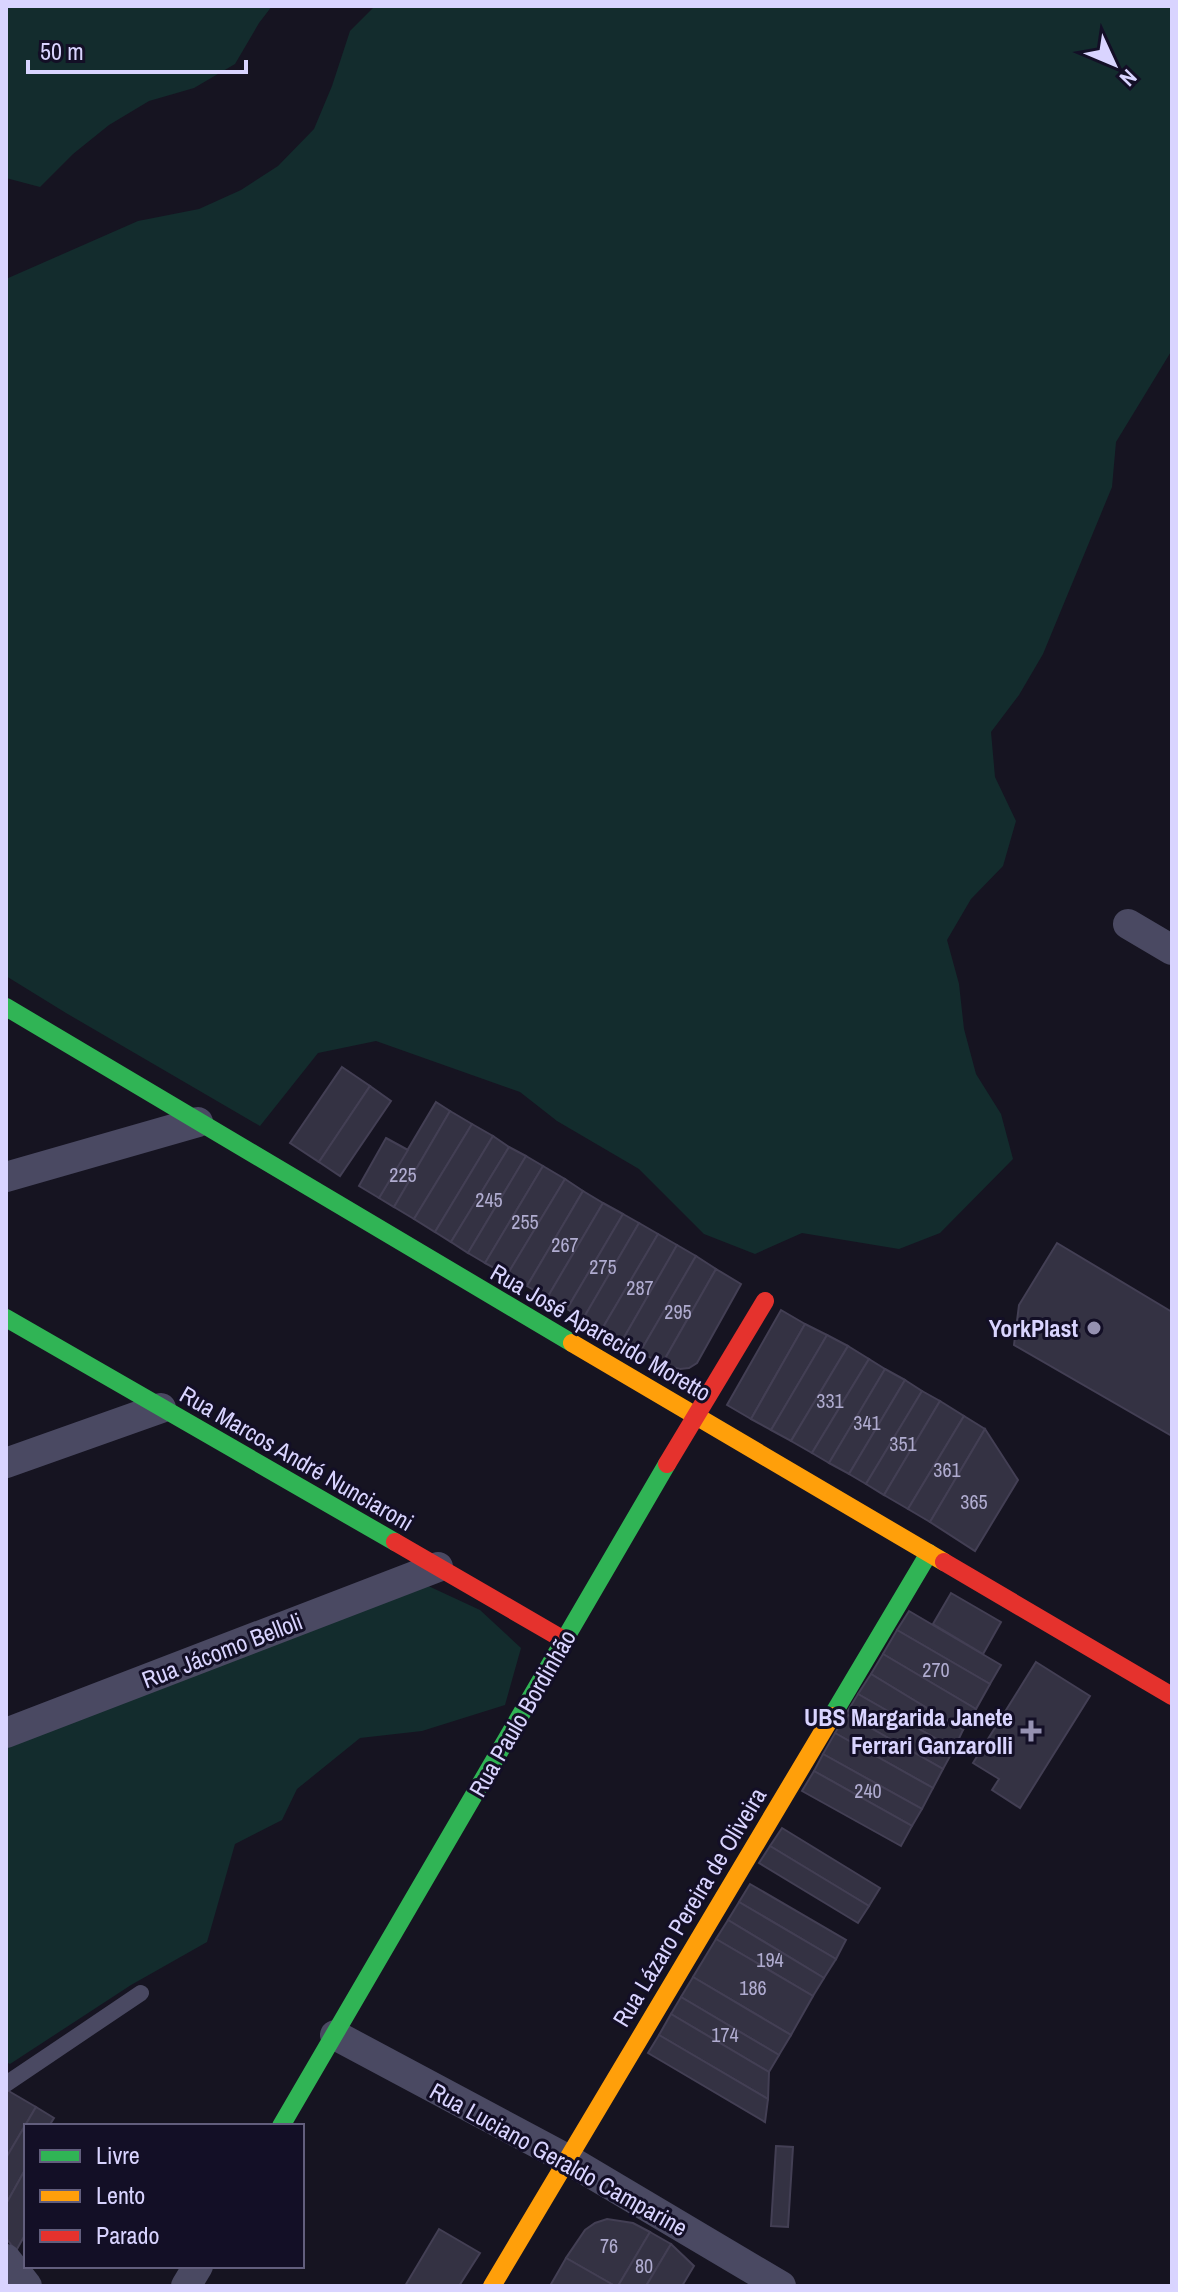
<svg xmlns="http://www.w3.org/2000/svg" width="1178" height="2292" viewBox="0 0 1178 2292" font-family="'Archivo Narrow',sans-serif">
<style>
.green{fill:#132c2d}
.building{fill:#343243;stroke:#433f54;stroke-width:2}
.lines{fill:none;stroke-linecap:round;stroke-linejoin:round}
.lane{stroke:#4a4962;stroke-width:16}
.street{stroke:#4a4962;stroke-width:30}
.fast{stroke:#30b455;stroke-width:18}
.slow{stroke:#ff9f0a;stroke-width:18}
.jam{stroke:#e5322d;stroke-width:18}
.poi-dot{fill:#9591b1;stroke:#130f26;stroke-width:3}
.labels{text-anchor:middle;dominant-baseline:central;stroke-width:6;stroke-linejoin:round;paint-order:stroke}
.number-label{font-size:20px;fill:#b0acd0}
.poi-label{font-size:24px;font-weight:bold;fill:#d9d4ff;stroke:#130f26;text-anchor:end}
.street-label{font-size:24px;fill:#d9d4ff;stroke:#130f26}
</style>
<rect width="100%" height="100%" fill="#161421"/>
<!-- green -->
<g class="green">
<polygon points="6,6 272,6 259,23 235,64 194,88 149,101 109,125 73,154 40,187 6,178"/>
<polygon points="375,6 1172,6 1172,350 1116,442 1112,487 1043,654 1019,695 991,732 995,777 1016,821 1003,866 971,899 947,940 959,984 964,1029 976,1074 1001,1114 1013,1159 940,1233 899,1249 802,1233 755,1254 704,1234 639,1169 557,1121 520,1092 376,1041 318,1053 260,1126 66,1013 6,976 6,279 138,221 199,209 241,190 278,166 314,129 332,86 350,31"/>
<polygon points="424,1584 480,1610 521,1648 505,1705 422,1731 360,1738 297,1789 282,1820 235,1844 207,1942 131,1985 10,2064 6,2062 6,1744"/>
</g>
<!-- building -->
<g class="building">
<polygon points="342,1067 370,1086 319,1162 290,1143"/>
<polygon points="370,1086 391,1101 340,1176 319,1162"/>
<polygon points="436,1102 450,1111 394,1207 379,1198"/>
<polygon points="450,1111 472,1124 414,1219 394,1207"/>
<polygon points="472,1124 493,1136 435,1232 414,1219"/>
<polygon points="493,1136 509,1147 451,1242 435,1232"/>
<polygon points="386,1138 408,1150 379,1198 359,1186"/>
<polygon points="509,1147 526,1156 468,1253 451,1242"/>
<polygon points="526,1156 543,1166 485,1263 468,1253"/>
<polygon points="543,1166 565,1179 507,1275 485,1263"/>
<polygon points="565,1179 583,1191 527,1286 507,1275"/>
<polygon points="583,1191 603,1203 547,1298 527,1286"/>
<polygon points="603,1203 623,1214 567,1309 547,1298"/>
<polygon points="623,1214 639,1223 583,1319 567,1309"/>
<polygon points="639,1223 658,1234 602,1329 583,1319"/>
<polygon points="658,1234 677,1245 622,1341 602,1329"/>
<polygon points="1057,1243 1172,1312 1172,1436 1014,1345 1019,1305"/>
<polygon points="677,1245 696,1256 640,1352 622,1341"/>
<polygon points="696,1256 716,1269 662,1364 640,1352"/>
<polygon points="716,1269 741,1284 697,1363 689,1368 680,1369 662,1364"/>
<polygon points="781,1310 805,1324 751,1419 727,1405"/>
<polygon points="805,1324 827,1335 771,1430 751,1419"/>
<polygon points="827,1335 848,1346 791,1441 771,1430"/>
<polygon points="848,1346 869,1359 812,1453 791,1441"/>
<polygon points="869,1359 885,1369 829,1463 812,1453"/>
<polygon points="885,1369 905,1380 849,1474 829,1463"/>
<polygon points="905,1380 922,1391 866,1484 849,1474"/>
<polygon points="922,1391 940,1401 884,1495 866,1484"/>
<polygon points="940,1401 964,1416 908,1509 884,1495"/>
<polygon points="964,1416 985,1429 930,1522 908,1509"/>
<polygon points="985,1429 1018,1480 975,1551 930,1522"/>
<polygon points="951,1593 1001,1622 983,1654 933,1624"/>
<polygon points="909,1611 1001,1665 990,1684 897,1630"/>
<polygon points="897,1630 990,1684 976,1709 883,1654"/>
<polygon points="883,1654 976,1709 963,1730 871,1674"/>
<polygon points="1036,1662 1090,1696 1020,1808 992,1790 999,1779 973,1763"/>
<polygon points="871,1674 963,1730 954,1749 858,1694"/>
<polygon points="858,1694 954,1749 943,1769 846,1714"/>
<polygon points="846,1714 943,1769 933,1788 835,1733"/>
<polygon points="835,1733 933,1788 922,1809 823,1754"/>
<polygon points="823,1754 922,1809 912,1826 814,1771"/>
<polygon points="814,1771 912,1826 901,1846 802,1791"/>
<polygon points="782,1828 880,1888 869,1906 770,1846"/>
<polygon points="770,1846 869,1906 858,1923 759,1863"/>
<polygon points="750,1884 846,1940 836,1959 739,1902"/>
<polygon points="739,1902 836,1959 824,1978 728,1920"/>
<polygon points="728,1920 824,1978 813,1996 716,1939"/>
<polygon points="716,1939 813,1996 791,2035 693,1977"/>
<polygon points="693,1977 791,2035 779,2055 681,1997"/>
<polygon points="681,1997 779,2055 769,2072 671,2014"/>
<polygon points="671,2014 769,2072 768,2099 659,2035"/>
<polygon points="659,2035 768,2099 765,2122 648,2053"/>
<polygon points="7,2090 36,2107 6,2158 6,2092"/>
<polygon points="36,2107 54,2118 49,2126 26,2126 26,2168 6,2204 6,2158"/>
<polygon points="776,2146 793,2147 788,2227 771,2226"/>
<polygon points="26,2168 26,2233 16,2251 6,2238 6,2204"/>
<polygon points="607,2219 633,2223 650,2232 618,2286 615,2286 566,2258 585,2230 595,2223"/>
<polygon points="439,2229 480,2253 459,2286 405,2286"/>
<polygon points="650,2232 671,2244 646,2286 618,2286"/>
<polygon points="671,2244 694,2266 682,2286 646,2286"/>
<polygon points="566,2258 615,2286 550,2286"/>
</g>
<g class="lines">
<!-- lane -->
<polyline class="lane" points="6,2084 141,1993"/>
<!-- street -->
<g class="street">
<polyline points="1128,924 1172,950"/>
<polyline points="6,1177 198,1122"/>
<polyline points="6,1463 161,1408"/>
<polyline points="6,1733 438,1567"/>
<polyline points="335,2035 567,2159 781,2286"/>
<polyline points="6,2259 27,2286"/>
<polyline points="186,2286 198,2266"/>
</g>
<!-- fast -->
<g class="fast">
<polyline points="6,1007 572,1343"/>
<polyline points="6,1318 395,1542"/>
<polyline points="832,1716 929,1553"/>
<polyline points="281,2126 667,1464"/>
</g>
<!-- slow -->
<g class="slow">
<polyline points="572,1343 944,1562"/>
<polyline points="492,2286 832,1716"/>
</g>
<!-- jam -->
<g class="jam">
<polyline points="667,1464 765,1301"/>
<polyline points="395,1542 564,1640"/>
<polyline points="944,1562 1172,1696"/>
</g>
</g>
<!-- markers -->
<g class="poi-dot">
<circle cx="1094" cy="1328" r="8"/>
<path d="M1027 1719h8v8h8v8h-8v8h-8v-8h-8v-8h8z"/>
</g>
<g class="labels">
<!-- number labels -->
<g class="number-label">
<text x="403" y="1174">225</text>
<text x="489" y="1199">245</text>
<text x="525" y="1221">255</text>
<text x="565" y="1244">267</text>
<text x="603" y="1266">275</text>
<text x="640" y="1287">287</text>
<text x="678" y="1311">295</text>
<text x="830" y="1400">331</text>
<text x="867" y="1422">341</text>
<text x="903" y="1443">351</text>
<text x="947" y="1469">361</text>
<text x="974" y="1501">365</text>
<text x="936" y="1669">270</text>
<text x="868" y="1790">240</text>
<text x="770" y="1959">194</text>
<text x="753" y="1987">186</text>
<text x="725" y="2034">174</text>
<text x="609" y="2245">76</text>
<text x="644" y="2265">80</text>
</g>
<!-- poi labels -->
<g class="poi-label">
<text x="1078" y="1328">YorkPlast</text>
<text x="1013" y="1717">UBS Margarida Janete<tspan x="1013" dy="28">Ferrari Ganzarolli</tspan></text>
</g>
<!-- street labels -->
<g class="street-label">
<text transform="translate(601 1332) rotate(30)">Rua José Aparecido Moretto</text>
<text transform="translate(297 1458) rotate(30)">Rua Marcos André Nunciaroni</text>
<text transform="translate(222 1650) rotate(-21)">Rua Jácomo Belloli</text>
<text transform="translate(522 1713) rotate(-60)">Rua Paulo Bordinhão</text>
<text transform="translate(689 1907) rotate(-59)">Rua Lázaro Pereira de Oliveira</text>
<text transform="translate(559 2159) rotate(29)">Rua Luciano Geraldo Camparine</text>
</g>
</g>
<!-- border -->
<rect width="1178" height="2292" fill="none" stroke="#d9d4ff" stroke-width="16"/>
<!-- legend -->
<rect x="24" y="2124" width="280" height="144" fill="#130f26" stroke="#625e7d" stroke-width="2"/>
<rect x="40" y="2150" width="40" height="12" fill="#30b455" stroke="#625e7d" stroke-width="2"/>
<text x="96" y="2164" font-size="24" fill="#d9d4ff">Livre</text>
<rect x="40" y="2190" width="40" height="12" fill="#ff9f0a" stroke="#625e7d" stroke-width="2"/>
<text x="96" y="2204" font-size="24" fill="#d9d4ff">Lento</text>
<rect x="40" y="2230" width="40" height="12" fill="#e5322d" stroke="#625e7d" stroke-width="2"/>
<text x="96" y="2244" font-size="24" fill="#d9d4ff">Parado</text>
<!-- north arrow -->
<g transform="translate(1114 64) rotate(134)" stroke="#130f26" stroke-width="6" paint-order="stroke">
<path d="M0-6L14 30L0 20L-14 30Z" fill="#d9d4ff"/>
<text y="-12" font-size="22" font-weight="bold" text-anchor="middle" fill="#d9d4ff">N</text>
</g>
<!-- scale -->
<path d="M28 60v12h218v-12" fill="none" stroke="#d9d4ff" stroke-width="4"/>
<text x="40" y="60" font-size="24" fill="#d9d4ff" stroke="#130f26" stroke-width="6" paint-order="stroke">50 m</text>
</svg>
